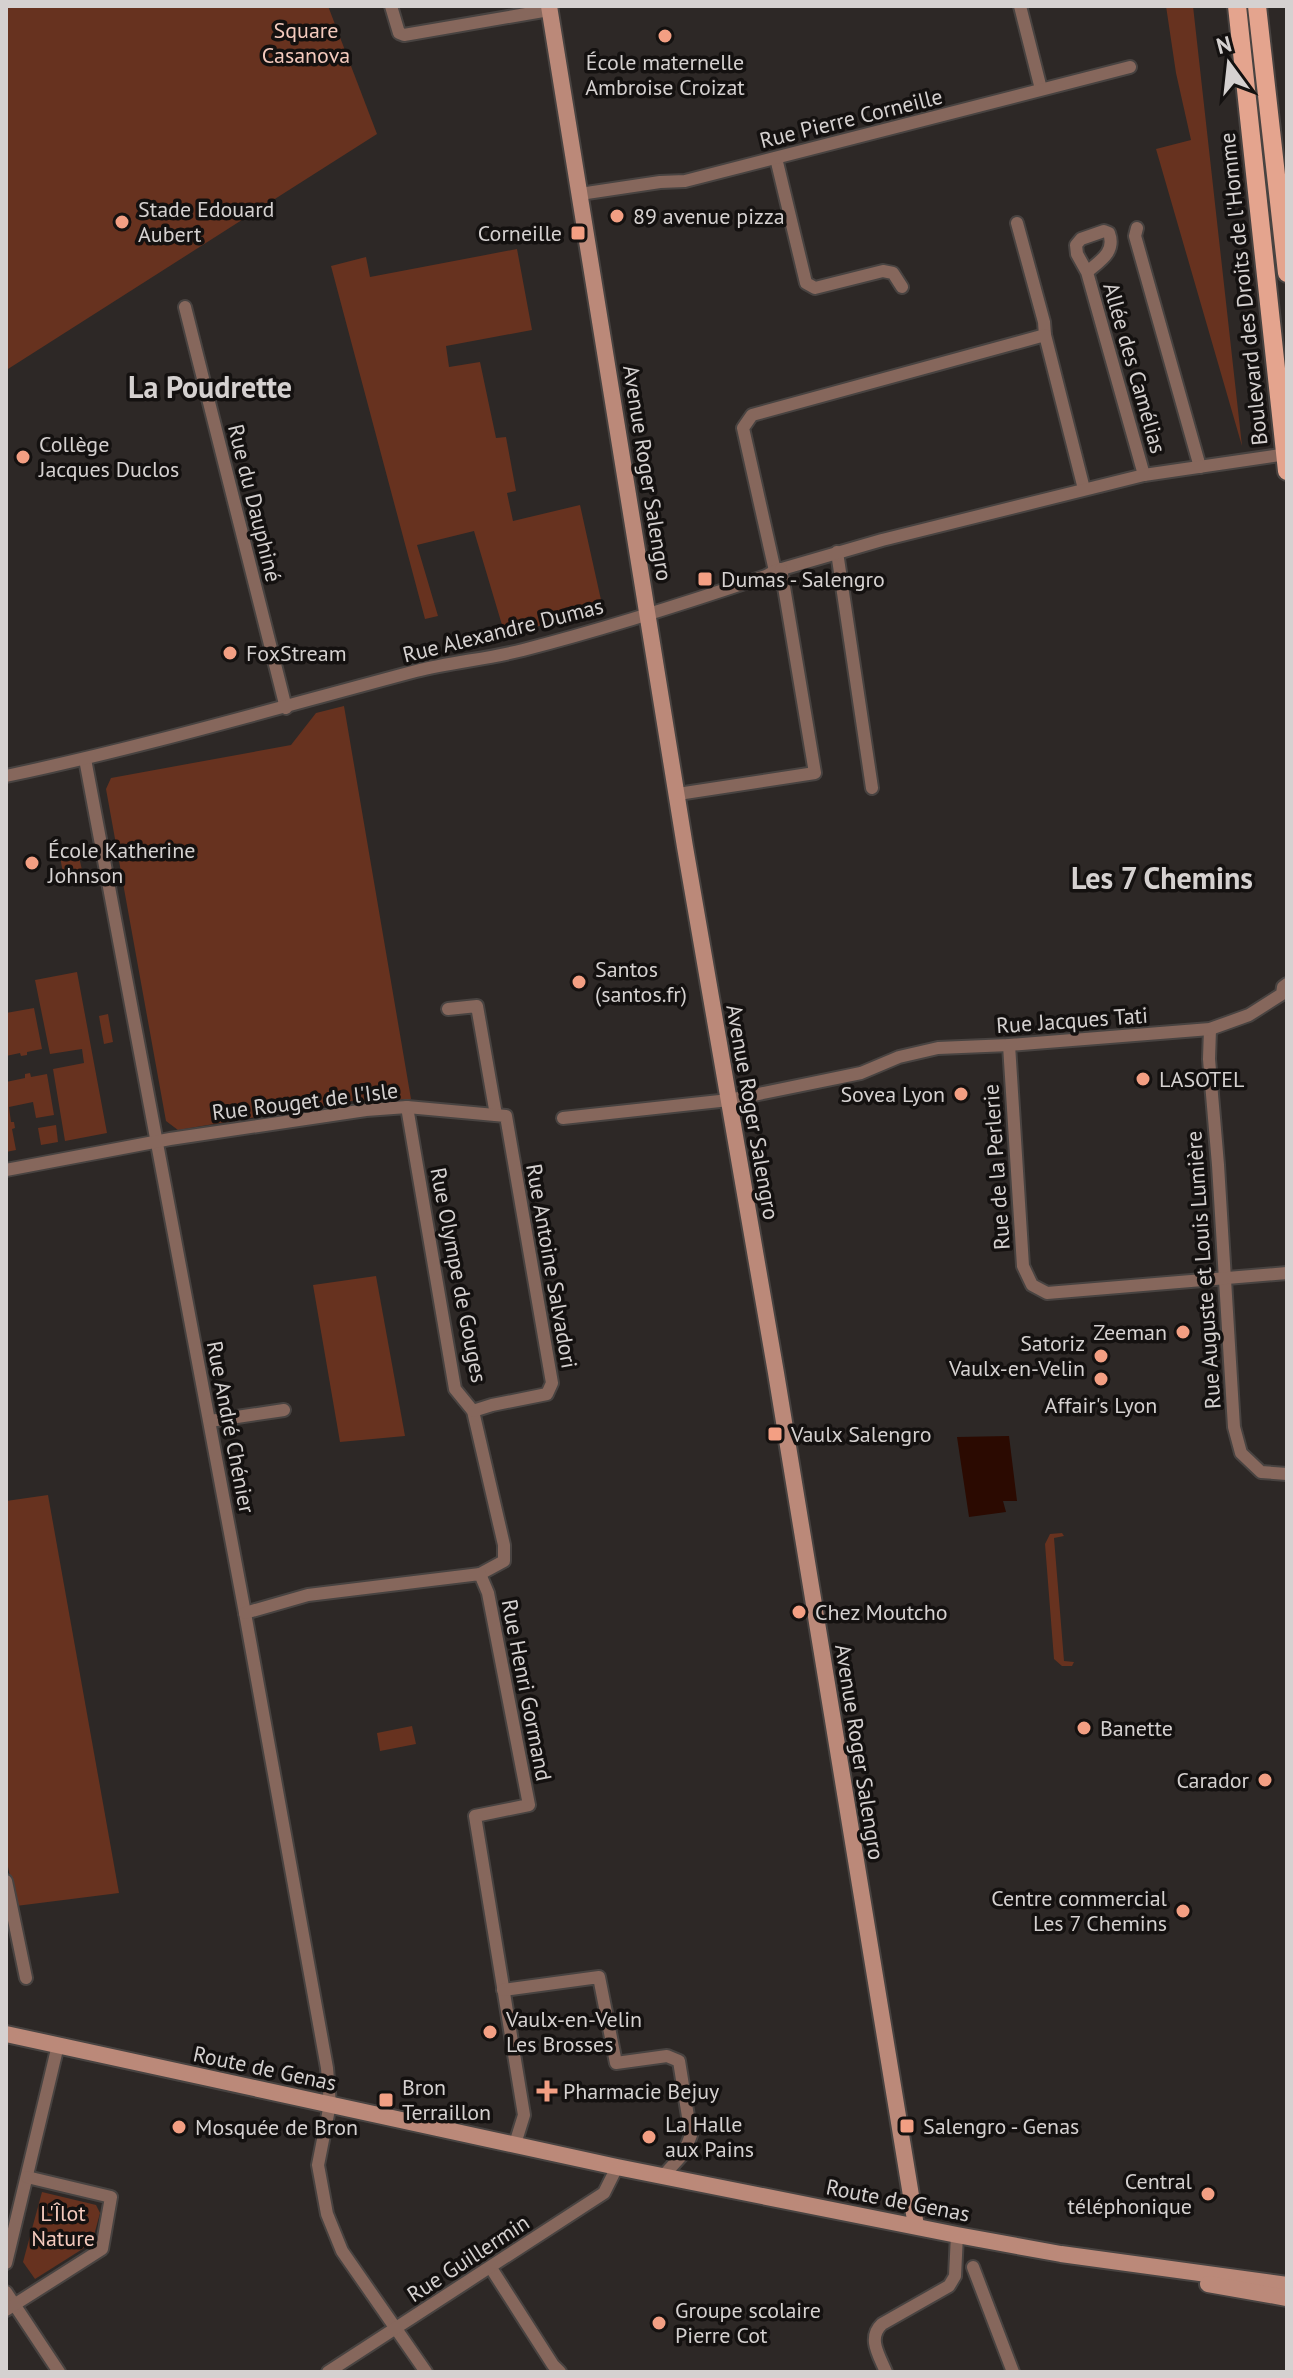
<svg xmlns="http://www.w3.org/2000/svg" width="1293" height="2378" viewBox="0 0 1293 2378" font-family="'PT Sans',sans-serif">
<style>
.green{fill:#67321f}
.water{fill:#2b0a01}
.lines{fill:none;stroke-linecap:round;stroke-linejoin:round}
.street-casing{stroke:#484341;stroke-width:16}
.secondary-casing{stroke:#484341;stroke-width:20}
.primary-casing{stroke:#484341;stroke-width:22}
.street{stroke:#86675c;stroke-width:12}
.secondary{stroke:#bb8979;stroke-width:16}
.primary{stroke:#e4a48e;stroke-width:18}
.poi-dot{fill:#f39f83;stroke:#141110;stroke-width:3}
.labels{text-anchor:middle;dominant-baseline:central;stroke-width:7;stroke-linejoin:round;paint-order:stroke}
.park-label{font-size:22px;fill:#f4cabd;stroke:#141110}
.poi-label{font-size:22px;fill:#d5d1d0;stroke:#141110;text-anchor:start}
.street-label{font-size:22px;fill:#d5d1d0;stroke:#141110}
.district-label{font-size:30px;font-weight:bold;fill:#d5d1d0;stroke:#141110}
</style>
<rect width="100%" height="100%" fill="#2d2826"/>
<!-- green -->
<g class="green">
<polygon points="6,6 328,6 377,134 8,369 6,364"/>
<polygon points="1166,6 1193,6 1242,446 1156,149 1191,140 1176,73"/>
<polygon points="517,249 532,330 446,346 449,367 480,362 496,438 506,437 516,491 507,493 513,521 580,505 603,609 505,635 474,531 417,545 438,616 425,619 331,266 366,257 370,277"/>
<polygon points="344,706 411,1099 352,1101 178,1130 166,1121 106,789 111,778 291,745 316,713"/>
<polygon points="77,847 83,875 64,879 59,851"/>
<polygon points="77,972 107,1133 65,1141 53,1069 84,1063 82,1049 50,1054 35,980"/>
<polygon points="34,1008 42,1049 27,1052 27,1055 21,1056 20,1053 6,1056 6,1013"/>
<polygon points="108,1014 113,1042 104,1044 99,1016"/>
<polygon points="30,1073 31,1077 47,1074 54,1115 36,1118 33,1102 9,1107 11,1122 14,1122 15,1128 12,1129 16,1150 6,1152 6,1082 25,1078 25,1074"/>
<polygon points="56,1125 58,1142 41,1145 38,1128"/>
<polygon points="376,1276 405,1436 340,1442 313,1285"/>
<polygon points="48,1495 119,1893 16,1906 6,1857 6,1501"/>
<polygon points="1062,1533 1064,1536 1054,1538 1064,1661 1074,1662 1072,1666 1062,1666 1054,1659 1045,1544 1050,1534"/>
<polygon points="412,1726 416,1744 380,1751 377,1733"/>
<polygon points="42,2192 96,2205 100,2213 92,2243 35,2279 23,2262"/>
</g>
<!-- water -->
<polygon class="water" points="1009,1436 1017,1501 1003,1501 1006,1512 969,1517 957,1437"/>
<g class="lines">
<!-- street casing -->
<g class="street-casing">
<g id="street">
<polyline points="391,6 399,33 404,35 549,10"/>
<polyline points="1020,6 1041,89"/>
<polyline points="776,158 806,283 815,288 883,271 893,273 902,287"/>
<polyline points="580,194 660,182 685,181 1130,67"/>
<polyline points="1017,223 1044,322 1045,335"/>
<polyline points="1137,228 1135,236 1200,467"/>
<path d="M 1087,272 C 1100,261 1116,252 1109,233 L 1104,231 L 1081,239 L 1076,245 L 1077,254 L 1087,272 L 1144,475"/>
<polyline points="185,307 286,708"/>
<polyline points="837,552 872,788"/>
<polyline points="775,571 743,428 752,415 1045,335 1084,489"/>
<polyline points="85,759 245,1613 327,2068 330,2104 318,2165 327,2214 342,2251 426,2372"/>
<path d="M 6,776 C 144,747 280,707 416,671 C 451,662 488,659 523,650 C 605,629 686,603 766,576 L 775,571 L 882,540 L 1144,475 L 1287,454"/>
<polyline points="678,794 815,773 781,569"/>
<polyline points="448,1009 477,1006 496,1115"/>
<polyline points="1210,1029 1209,1059 1218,1165 1234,1427 1241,1453 1261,1472 1287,1474"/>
<polyline points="1009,1045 1023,1266 1032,1285 1047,1293 1287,1273"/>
<polyline points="407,1107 455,1389 473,1411 504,1545 504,1561 480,1574"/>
<polyline points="563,1118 729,1100 861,1073 899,1057 938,1048 1009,1045 1210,1029 1249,1015 1282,994 1283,987 1287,984"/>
<polyline points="6,1170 170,1139 366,1110 407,1107 506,1116 552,1383 547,1394 492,1405 473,1411"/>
<polyline points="210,1421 284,1410"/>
<polyline points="245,1613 308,1595 480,1574 488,1593 529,1805 475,1816 524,2115 515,2144"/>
<polyline points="6,1881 26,1978"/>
<polyline points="503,1990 599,1977 616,2063 667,2056 679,2061 691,2135 684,2153 663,2176"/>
<polyline points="6,2263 58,2045"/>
<polyline points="973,2267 1013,2372"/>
<polyline points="491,2268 553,2365 560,2372"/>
<polyline points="6,2292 59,2372"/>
<polyline points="6,2310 102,2249 111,2197 27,2177"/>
<polyline points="328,2372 604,2193 617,2167"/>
<path d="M 886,2372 C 879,2355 867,2338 882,2324 L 949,2286 L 955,2276 L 957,2235"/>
</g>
</g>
<!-- secondary casing -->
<g class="secondary-casing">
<g id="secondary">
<polyline points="549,6 685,847 776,1373 916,2226"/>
<polyline points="6,2034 617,2167 957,2235 1061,2254 1287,2285"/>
<polyline points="1208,2284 1287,2298"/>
</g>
</g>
<!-- primary casing -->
<g class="primary-casing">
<g id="primary">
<polyline points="1237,6 1287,471"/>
<polyline points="1257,6 1287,273"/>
</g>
</g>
<!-- street -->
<use href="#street" class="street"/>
<!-- secondary -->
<use href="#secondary" class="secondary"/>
<!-- primary -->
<use href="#primary" class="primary"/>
</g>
<!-- markers -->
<g class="poi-dot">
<circle cx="665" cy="36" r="8"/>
<circle cx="617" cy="216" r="8"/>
<circle cx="122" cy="222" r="8"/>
<rect x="570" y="225" width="16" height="16" rx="4"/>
<circle cx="23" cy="457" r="8"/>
<rect x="697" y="571" width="16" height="16" rx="4"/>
<circle cx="230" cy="653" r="8"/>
<circle cx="32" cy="863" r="8"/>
<circle cx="579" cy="982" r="8"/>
<circle cx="1143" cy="1079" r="8"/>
<circle cx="961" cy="1094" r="8"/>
<circle cx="1183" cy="1332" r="8"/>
<circle cx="1101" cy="1356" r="8"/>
<circle cx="1101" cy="1379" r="8"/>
<rect x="767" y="1426" width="16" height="16" rx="4"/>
<circle cx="799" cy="1612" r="8"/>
<circle cx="1084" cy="1728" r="8"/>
<circle cx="1265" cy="1780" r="8"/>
<circle cx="1183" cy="1911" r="8"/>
<circle cx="490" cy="2032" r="8"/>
<path d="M543 2079h8v8h8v8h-8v8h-8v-8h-8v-8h8z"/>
<rect x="378" y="2092" width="16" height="16" rx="4"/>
<rect x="899" y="2118" width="16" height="16" rx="4"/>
<circle cx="179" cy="2127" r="8"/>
<circle cx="649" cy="2137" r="8"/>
<circle cx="1208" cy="2194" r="8"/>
<circle cx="659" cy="2323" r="8"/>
</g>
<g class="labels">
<!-- park labels -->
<g class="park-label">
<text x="306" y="30">Square<tspan x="306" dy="25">Casanova</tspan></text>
<text x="63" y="2213">L'Îlot<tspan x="63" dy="25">Nature</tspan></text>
</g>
<!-- poi labels -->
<g class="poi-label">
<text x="665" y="62" text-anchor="middle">École maternelle<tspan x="665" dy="25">Ambroise Croizat</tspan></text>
<text x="138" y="209">Stade Edouard<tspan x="138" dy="25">Aubert</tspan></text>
<text x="633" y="216">89 avenue pizza</text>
<text x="562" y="233" text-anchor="end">Corneille</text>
<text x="39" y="444">Collège<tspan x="39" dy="25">Jacques Duclos</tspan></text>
<text x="721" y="579">Dumas - Salengro</text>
<text x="246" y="653">FoxStream</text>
<text x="48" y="850">École Katherine<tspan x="48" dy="25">Johnson</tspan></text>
<text x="595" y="969">Santos<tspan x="595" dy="25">(santos.fr)</tspan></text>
<text x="1159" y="1079">LASOTEL</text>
<text x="945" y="1094" text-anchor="end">Sovea Lyon</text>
<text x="1167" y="1332" text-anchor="end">Zeeman</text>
<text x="1085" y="1343" text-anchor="end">Satoriz<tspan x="1085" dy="25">Vaulx-en-Velin</tspan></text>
<text x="1101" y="1405" text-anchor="middle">Affair's Lyon</text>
<text x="791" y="1434">Vaulx Salengro</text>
<text x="815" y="1612">Chez Moutcho</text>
<text x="1100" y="1728">Banette</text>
<text x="1249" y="1780" text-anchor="end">Carador</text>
<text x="1167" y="1898" text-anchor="end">Centre commercial<tspan x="1167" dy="25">Les 7 Chemins</tspan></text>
<text x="506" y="2019">Vaulx-en-Velin<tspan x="506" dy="25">Les Brosses</tspan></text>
<text x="402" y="2087">Bron<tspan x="402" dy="25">Terraillon</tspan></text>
<text x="563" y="2091">Pharmacie Bejuy</text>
<text x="665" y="2124">La Halle<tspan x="665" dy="25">aux Pains</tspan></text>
<text x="923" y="2126">Salengro - Genas</text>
<text x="195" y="2127">Mosquée de Bron</text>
<text x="1192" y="2181" text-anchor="end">Central<tspan x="1192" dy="25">téléphonique</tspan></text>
<text x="675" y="2310">Groupe scolaire<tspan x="675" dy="25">Pierre Cot</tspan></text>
</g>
<!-- street labels -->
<g class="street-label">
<text transform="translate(851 118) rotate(-14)">Rue Pierre Corneille</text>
<text transform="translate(1243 289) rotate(-96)">Boulevard des Droits de l'Homme</text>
<text transform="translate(1135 368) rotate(74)">Allée des Camélias</text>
<text transform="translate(648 473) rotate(81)">Avenue Roger Salengro</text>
<text transform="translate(255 503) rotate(76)">Rue du Dauphiné</text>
<text transform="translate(503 630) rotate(-14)">Rue Alexandre Dumas</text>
<text transform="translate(1072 1020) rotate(-4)">Rue Jacques Tati</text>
<text transform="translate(305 1101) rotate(-7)">Rue Rouget de l'Isle</text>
<text transform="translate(753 1112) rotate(80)">Avenue Roger Salengro</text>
<text transform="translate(996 1167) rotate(-94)">Rue de la Perlerie</text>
<text transform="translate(552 1266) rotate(80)">Rue Antoine Salvadori</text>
<text transform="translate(1203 1270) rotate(-94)">Rue Auguste et Louis Lumière</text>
<text transform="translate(459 1275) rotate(79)">Rue Olympe de Gouges</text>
<text transform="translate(231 1427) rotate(79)">Rue André Chénier</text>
<text transform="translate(527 1690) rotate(79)">Rue Henri Gormand</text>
<text transform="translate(860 1752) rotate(81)">Avenue Roger Salengro</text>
<text transform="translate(265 2068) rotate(12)">Route de Genas</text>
<text transform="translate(898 2200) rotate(11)">Route de Genas</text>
<text transform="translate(468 2258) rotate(-33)">Rue Guillermin</text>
</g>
<!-- district labels -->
<g class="district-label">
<text x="210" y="386">La Poudrette</text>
<text x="1162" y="877">Les 7 Chemins</text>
</g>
</g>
<!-- border -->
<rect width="1293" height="2378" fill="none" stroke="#d5d1d0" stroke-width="16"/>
<!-- north arrow -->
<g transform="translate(1229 64) rotate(345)" stroke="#141110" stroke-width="6" paint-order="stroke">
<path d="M0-6L14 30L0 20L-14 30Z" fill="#d5d1d0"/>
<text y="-12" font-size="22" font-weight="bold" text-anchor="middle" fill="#d5d1d0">N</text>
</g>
</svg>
